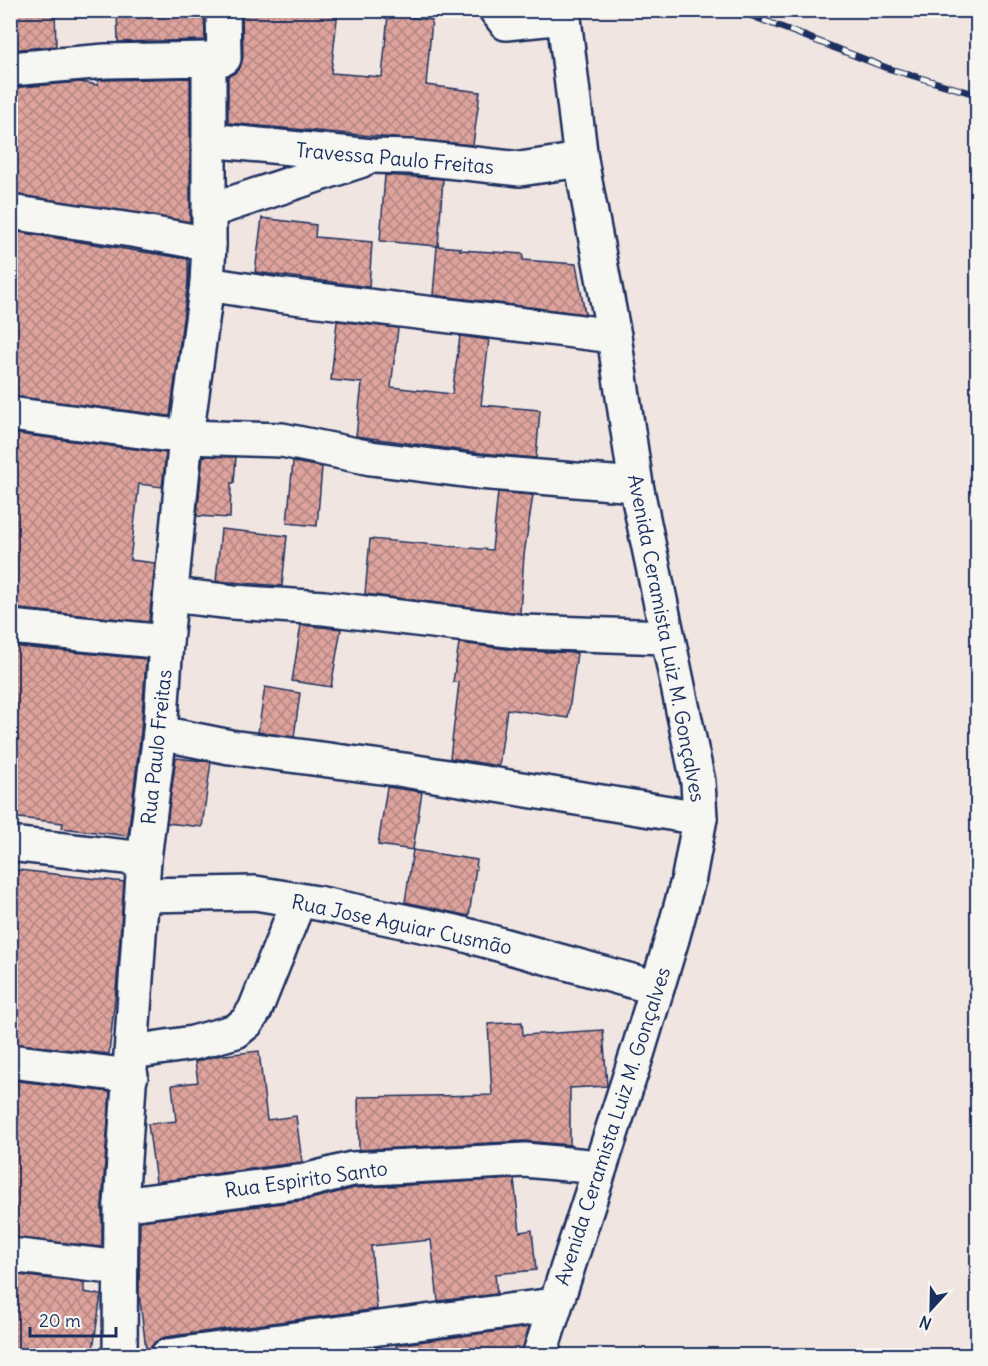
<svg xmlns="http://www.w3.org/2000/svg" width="988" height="1366" viewBox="0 0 988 1366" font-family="Delius,sans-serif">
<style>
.building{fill:url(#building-cross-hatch);stroke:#1b2f5e;stroke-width:1.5}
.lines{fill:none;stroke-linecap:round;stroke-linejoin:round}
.minor-casing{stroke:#1b2f5e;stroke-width:38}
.minor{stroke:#f6f6f2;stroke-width:33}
.rail-casing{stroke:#1b2f5e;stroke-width:7}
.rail{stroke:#f6f6f2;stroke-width:4.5;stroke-dasharray:14;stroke-linecap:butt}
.labels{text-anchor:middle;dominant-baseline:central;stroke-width:5;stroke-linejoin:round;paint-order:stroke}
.street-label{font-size:20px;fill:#1b2f5e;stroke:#f6f6f2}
</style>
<defs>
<pattern id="building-cross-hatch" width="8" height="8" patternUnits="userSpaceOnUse" patternTransform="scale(1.5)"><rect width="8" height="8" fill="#dda39c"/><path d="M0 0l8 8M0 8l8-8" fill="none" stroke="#b28582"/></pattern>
</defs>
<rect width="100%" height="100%" fill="#f1e5e1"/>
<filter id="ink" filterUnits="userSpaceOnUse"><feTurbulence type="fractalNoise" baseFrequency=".0167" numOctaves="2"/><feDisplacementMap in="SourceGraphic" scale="12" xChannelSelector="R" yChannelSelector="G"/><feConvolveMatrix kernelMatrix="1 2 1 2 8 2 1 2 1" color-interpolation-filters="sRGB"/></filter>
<g filter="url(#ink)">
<!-- building -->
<g class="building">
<polygon points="10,10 55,10 56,46 10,50"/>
<polygon points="117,10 204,10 205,40 118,42"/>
<polygon points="242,10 338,10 331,73 382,77 388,15 432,20 426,85 480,92 473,145 228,123 228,76 235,73 240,67 243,58"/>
<polygon points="190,78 190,222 10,194 10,88 81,82 98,85 98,80 107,80"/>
<polygon points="385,175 443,179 438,246 461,248 460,250 523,254 523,260 576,264 585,314 433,295 437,246 380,241"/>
<polygon points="262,218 316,225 315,237 372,242 369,287 255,272"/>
<polygon points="11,231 188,259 188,282 170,416 10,396"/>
<polygon points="337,321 398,328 391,387 452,394 460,336 489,340 481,405 540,410 536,458 481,453 356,436 362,383 331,380"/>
<polygon points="10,433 166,453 162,487 139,484 130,560 155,563 149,622 10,608"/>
<polygon points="203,456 236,457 234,483 231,483 230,518 197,516"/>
<polygon points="293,462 322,467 317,526 287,523"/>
<polygon points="498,492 533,495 524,555 520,613 365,594 370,539 492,550"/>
<polygon points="221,529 287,536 282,586 216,581"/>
<polygon points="301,625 341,629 331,687 292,681"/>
<polygon points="459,643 523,651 577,653 568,718 507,709 499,766 450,758 459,683 453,682"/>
<polygon points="10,646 146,659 141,731 128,836 62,828 63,823 10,817"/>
<polygon points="265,687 300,693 294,737 258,732"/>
<polygon points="176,758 211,762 202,827 167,823"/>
<polygon points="387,787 422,792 413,850 378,845"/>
<polygon points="413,850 477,860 469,916 405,902"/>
<polygon points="10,869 124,882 117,979 109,1054 10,1043"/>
<polygon points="522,1022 523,1035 603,1030 607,1086 570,1088 570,1145 524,1141 359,1150 358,1097 492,1095 488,1024"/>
<polygon points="259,1051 267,1120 296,1116 302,1162 156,1182 148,1124 176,1121 172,1085 198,1082 195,1062 216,1056"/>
<polygon points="10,1080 110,1092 102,1204 102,1247 10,1237"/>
<polygon points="514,1179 520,1232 532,1230 536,1270 495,1274 497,1294 438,1301 431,1240 371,1246 377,1309 165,1337 155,1342 150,1348 149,1356 147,1356 139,1294 140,1221 307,1200 355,1188"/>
<polygon points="10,1274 84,1283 84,1292 101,1295 92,1356 10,1356"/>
<polygon points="529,1327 521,1356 396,1356 396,1345"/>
<polygon points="381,1347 382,1356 314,1356"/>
</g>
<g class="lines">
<!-- minor casing -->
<g class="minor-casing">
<g id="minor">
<polyline points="496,10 506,23 564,17"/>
<polyline points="209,59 224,58 223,10"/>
<polyline points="10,69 106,61 209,59 209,244 207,284 186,437 166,642 160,733 144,859 121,1205 120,1356"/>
<polyline points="209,140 372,156 411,157 520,169 581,160"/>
<polyline points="209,211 362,160"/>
<polyline points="10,212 138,231 209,244"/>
<polyline points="207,284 278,295 614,336"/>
<polyline points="10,414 186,437 282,440 371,458 479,472 636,485"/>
<polyline points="171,595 233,602 324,608 524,632 666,637"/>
<polyline points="10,627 166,642"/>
<polyline points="160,733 230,747 404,770 700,818"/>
<polyline points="10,844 144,859"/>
<polyline points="142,895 255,893 317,903 455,932 657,988"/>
<polyline points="132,1052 193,1043 236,1031 247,1022 255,1010 299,900"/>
<polyline points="10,1061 131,1076"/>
<polyline points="121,1205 305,1181 352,1169 525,1160 599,1167"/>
<polyline points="10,1255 120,1268"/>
<polyline points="167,1356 554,1305"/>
<polyline points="539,1356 638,1051 672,939 689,877 700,818 698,782 636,485 614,336 581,160 563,10"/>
</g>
</g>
<!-- minor -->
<use href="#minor" class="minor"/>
<!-- rail casing -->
<g class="rail-casing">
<polyline id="rail" points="737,10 887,68 978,95"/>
</g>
<!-- rail -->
<use href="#rail" class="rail"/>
</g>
</g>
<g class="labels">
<!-- street labels -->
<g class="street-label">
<text transform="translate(395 158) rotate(5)">Travessa Paulo Freitas</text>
<text transform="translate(667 638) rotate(79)">Avenida Ceramista Luiz M. Gonçalves</text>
<text transform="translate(156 747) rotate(-84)">Rua Paulo Freitas</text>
<text transform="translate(402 924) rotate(12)">Rua Jose Aguiar Cusmão</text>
<text transform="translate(612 1126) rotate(-72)">Avenida Ceramista Luiz M. Gonçalves</text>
<text transform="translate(306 1179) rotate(-8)">Rua Espirito Santo</text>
</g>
</g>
<!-- margin -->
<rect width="988" height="1366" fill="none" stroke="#f6f6f2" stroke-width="36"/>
<rect x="18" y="18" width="952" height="1330" fill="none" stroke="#1b2f5e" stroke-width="2" filter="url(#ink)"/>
<!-- north arrow -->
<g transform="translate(931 1309) rotate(202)" stroke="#f6f6f2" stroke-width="4.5" paint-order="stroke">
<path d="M0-4.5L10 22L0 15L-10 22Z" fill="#1b2f5e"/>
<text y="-9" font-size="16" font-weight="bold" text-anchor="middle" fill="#1b2f5e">N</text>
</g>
<!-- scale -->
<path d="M30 1327v9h86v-9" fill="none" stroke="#1b2f5e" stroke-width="3"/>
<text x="39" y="1327" font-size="18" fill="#1b2f5e" stroke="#f6f6f2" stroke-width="4.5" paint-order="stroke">20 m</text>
</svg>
